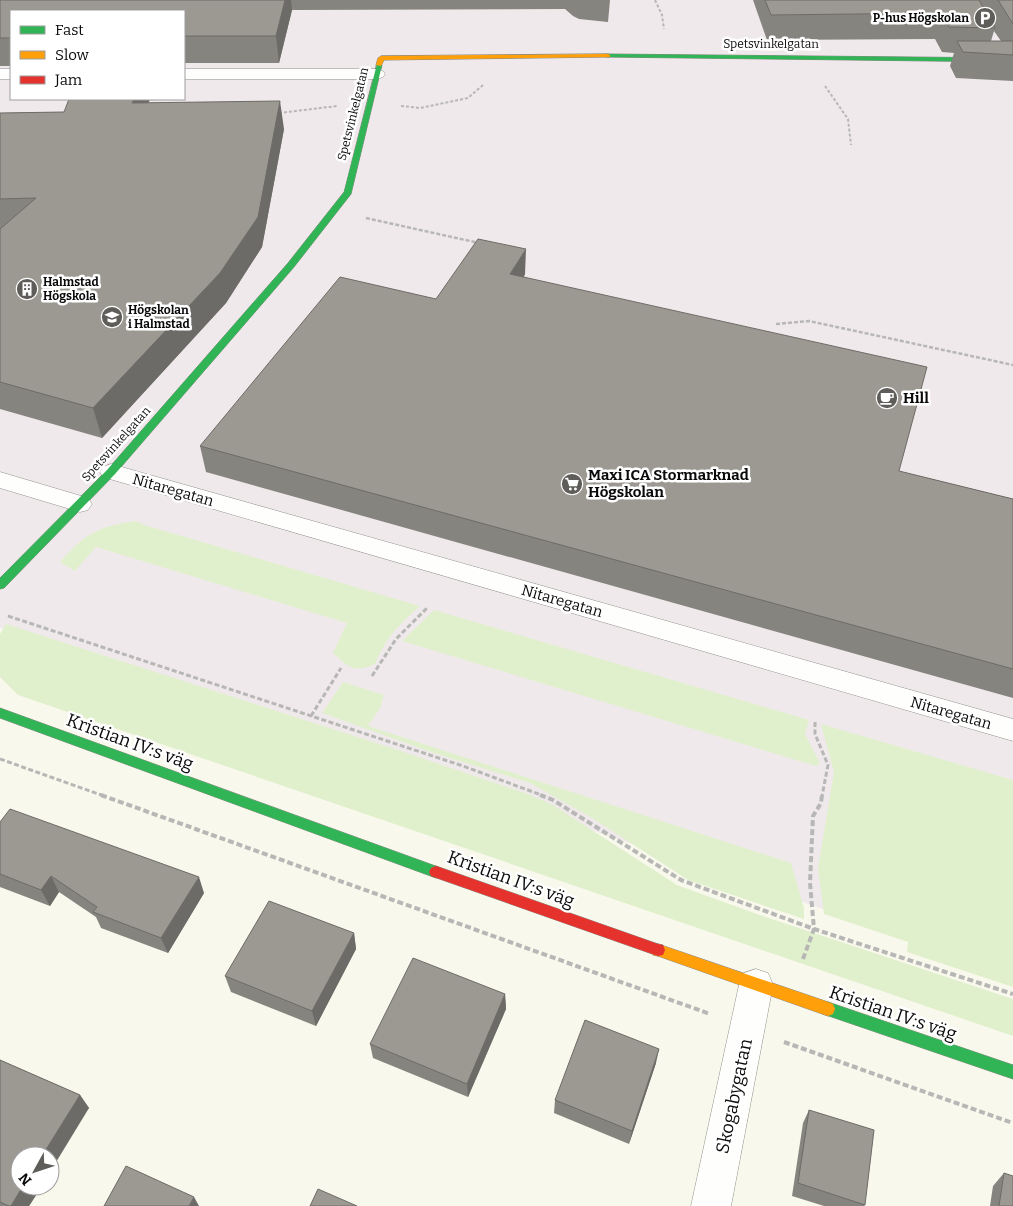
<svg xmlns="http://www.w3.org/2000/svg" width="1013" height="1206" viewBox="0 0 1013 1206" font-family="Bitter,serif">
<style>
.industrial{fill:#f0e9eb;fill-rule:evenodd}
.green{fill:#e1f0cc}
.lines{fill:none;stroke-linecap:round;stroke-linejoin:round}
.lane-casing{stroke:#92918c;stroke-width:1}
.street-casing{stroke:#92918c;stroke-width:1}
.fast-casing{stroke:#888883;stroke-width:1}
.slow-casing{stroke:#888883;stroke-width:1}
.jam-casing{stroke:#888883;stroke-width:1}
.path-far3{stroke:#b7b7b5;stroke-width:2;stroke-dasharray:3 2;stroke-linecap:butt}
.path-far2{stroke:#b7b7b5;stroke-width:2.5;stroke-dasharray:4 2;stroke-linecap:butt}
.path-far1{stroke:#b7b7b5;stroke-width:3;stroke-dasharray:5 2.5;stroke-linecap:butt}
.path{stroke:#b7b7b5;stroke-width:4;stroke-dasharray:6 3;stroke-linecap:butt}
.lane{fill:#fefefc;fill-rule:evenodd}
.street{fill:#fefefc;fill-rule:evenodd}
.fast{fill:#30b455;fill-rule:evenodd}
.slow{fill:#ff9f0a;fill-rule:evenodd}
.jam{fill:#e5322d;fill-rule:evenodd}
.wall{fill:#86847e;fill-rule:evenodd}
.shaded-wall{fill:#6d6b67}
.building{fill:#9c9993;stroke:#6d6b67}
.labels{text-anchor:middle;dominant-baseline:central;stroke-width:5;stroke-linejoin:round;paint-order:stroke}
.far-poi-label{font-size:12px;font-weight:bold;fill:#0a0a0a;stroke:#fff;text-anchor:start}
.far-street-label{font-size:12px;fill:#0a0a0a;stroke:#fff}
.poi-label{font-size:15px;font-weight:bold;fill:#0a0a0a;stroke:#fff;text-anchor:start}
.street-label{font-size:15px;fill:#0a0a0a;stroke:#fff}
.near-street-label{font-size:18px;fill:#0a0a0a;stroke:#fff}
</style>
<rect width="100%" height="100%" fill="#f9f8ed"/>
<!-- industrial -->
<path class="industrial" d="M 0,0 L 1013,0 L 1013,974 L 0,628 ZM 11,11 L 184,11 L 184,99 L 11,99 Z"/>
<!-- green -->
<g class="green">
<path d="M 136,521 L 144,525 L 420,606 C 398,626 387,636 375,664 C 353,673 350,668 333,653 L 347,623 L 96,547 L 75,571 L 60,562 C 86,533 97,527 136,521 Z"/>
<polygon points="434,610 809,720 805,734 820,763 816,766 402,641"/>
<polygon points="6,624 395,749 528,794 553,805 677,885 757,914 1013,999 1013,1036 18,695 0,677 0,634"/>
<polygon points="343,682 384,695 380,708 368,726 791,863 804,908 804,919 688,880 592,818 530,783 431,752 322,713"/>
<polygon points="821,724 1013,780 1013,987 907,952 908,942 824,914 818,868 834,772"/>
</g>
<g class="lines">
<!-- lane casing -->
<g class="lane-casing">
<g id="lane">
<rect x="0" y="69" width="11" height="10"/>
<polygon points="184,69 377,69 383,71 385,74 383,77 377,79 184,79"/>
<polygon points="111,464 1013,719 1013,741 103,477 100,472 103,467"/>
<polygon points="0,472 88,498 92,504 88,510 80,512 0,488"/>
</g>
</g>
<!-- street casing -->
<g class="street-casing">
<polygon id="street" points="756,969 768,973 773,985 731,1206 691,1206 739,985 744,973"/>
</g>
<!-- fast casing -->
<g class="fast-casing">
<g id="fast">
<polygon points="608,54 1013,58 1013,62 606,57 606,55"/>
<polygon points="377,64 382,65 351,194 294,267 115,474 4,588 0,589 0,578 107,470 288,263 344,192"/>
<polygon points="0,708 441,868 443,872 441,876 436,878 0,718"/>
<polygon points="828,1002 1013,1065 1013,1079 823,1014 821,1009 823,1004"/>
</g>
</g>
<!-- slow casing -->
<g class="slow-casing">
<g id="slow">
<polygon points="608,54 610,55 610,57 384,60 381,66 376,65 378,58 381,56"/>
<polygon points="658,944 828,1002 833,1004 835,1009 833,1014 828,1016 658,956 653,955 651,950 653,945"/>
</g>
</g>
<!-- jam casing -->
<g class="jam-casing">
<polygon id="jam" points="436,866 658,944 663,945 665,950 663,955 658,956 431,876 429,872 431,868"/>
</g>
<!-- path-far3 -->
<g class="path-far3">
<polyline points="655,0 662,15 664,29"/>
<polyline points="825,86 848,119 851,145"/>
<polyline points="401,106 420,108 468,98 483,85"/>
<polyline points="279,113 337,106"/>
</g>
<!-- path-far2 -->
<g class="path-far2">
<polyline points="366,218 479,243"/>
<polyline points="776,324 809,321 1013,365"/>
</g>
<!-- path-far1 -->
<g class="path-far1">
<polyline points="8,616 463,766 544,796"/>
<polyline points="372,676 396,639 427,608"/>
<polyline points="311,716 341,668"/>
<polyline points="815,722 815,734 828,765 822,796"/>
<polyline points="0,759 104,796"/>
</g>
<!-- path -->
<g class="path">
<polyline points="101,795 710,1014"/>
<polyline points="540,795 553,800 681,880 814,929 1013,994"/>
<polyline points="803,959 814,929 810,883 813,816 821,803 822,795"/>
<polyline points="784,1042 1013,1123"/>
</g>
<!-- lane -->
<use href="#lane" class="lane"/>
<!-- street -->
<use href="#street" class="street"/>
<!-- fast -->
<use href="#fast" class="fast"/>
<!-- slow -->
<use href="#slow" class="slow"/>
<!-- jam -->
<use href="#jam" class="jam"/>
</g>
<!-- wall -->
<g class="wall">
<polygon points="0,0 610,0 608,22 579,19 573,16 565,9 292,10 279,63 184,63 184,11 11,11 11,66 0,66"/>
<path d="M 753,0 L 1013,0 L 1013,81 L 956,78 L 950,66 L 954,53 L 942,52 L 935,39 L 767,40 ZM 994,31 L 1001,41 L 991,41 Z"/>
<polygon points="149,103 284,129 262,247 226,303 102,438 0,409 0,229 1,228 0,228 0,113 64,112"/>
<polygon points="525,274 524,277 899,471 1013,499 1013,698 206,472 200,446 436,299"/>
<polygon points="0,822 204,893 168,953 101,928 96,917 59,892 50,906 0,887"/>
<polygon points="354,933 356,949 316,1026 231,992 225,976"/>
<polygon points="505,994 506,1009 468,1097 373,1058 370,1044"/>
<polygon points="0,1060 80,1095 89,1108 20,1186 42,1186 29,1206 0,1206"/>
<polygon points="656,1063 629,1144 554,1113 555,1100"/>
<polygon points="809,1110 865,1205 864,1206 824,1206 792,1196 803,1123"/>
<polygon points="1004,1173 1013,1206 990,1206 993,1186"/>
</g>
<!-- shaded-wall -->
<g class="shaded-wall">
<polygon points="285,0 291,0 292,10 279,63 276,36"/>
<polygon points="134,99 150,99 139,131 132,103"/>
<polygon points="280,101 284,129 262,247 226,303 102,438 93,408"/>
<polygon points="526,249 525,274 510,299 510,274"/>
<polygon points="51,876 59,892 50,906 41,890"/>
<polygon points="199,877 204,893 168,953 161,938"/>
<polygon points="354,933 356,949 316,1026 312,1011"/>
<polygon points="505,994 506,1009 468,1097 467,1084"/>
<polygon points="659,1049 656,1063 629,1144 632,1131"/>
<polygon points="80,1095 89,1108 50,1172 50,1156 42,1156"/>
<polygon points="23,1186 42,1186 29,1206 11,1206"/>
<polygon points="194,1197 199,1206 189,1206"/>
</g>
<!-- building -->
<g class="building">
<polygon points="0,0 285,0 276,36 184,36 184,11 11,11 11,38 0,38"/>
<polygon points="765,0 979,0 995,28 949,27 941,13 771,15"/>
<polygon points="998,0 1013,0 1013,24"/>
<polygon points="957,41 1013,41 1013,55 963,52"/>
<polygon points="69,99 134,99 132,103 280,101 258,217 220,273 93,408 0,382 0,229 36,198 0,199 0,113 64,112"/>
<polygon points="478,239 526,249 510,274 927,367 899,471 1013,499 1013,669 200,446 340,277 436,299"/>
<polygon points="10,809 199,877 161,938 93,912 97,907 51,876 41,890 0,874 0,822"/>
<polygon points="269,901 354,933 312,1011 225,976"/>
<polygon points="413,958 505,994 467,1084 370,1044"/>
<polygon points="585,1020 659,1049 632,1131 555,1100"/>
<polygon points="0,1060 80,1095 42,1156 20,1156 20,1186 23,1186 11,1206 9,1206 0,1202"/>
<polygon points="809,1110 874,1130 865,1205 798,1183"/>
<polygon points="126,1166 194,1197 189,1206 104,1206"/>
<polygon points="1004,1173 1013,1176 1013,1206 999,1206"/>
<polygon points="318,1189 357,1206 310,1206"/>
</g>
<!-- icons -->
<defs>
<g id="parking-disc" transform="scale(1.125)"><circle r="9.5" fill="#5e5d59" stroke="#fff"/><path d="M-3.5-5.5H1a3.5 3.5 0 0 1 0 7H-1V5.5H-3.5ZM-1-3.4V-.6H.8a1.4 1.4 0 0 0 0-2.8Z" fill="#fff"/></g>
<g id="building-disc" transform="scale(1.125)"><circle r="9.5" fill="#5e5d59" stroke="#fff"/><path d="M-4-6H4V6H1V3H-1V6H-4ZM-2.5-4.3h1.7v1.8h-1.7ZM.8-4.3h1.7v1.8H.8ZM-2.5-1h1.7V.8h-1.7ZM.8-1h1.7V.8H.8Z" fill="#fff"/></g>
<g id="university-disc" transform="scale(1.125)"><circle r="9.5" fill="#5e5d59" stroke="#fff"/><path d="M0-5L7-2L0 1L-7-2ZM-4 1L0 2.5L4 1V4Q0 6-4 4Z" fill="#fff"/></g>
<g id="cafe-disc" transform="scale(1.125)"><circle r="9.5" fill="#5e5d59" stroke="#fff"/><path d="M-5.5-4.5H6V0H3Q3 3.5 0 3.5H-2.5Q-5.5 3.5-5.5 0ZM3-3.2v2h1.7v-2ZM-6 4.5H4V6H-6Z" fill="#fff"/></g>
<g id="supermarket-disc" transform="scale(1.125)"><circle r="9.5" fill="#5e5d59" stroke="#fff"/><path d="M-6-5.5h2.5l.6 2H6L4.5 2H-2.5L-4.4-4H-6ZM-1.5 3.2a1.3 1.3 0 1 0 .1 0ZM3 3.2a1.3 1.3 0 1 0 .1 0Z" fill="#fff"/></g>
</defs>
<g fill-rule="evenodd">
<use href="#parking-disc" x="985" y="18"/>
<use href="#building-disc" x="27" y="289"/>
<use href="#university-disc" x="112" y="317"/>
<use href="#cafe-disc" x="887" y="398"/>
<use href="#supermarket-disc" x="572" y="484"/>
</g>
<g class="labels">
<!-- far-poi labels -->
<g class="far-poi-label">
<text x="969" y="18" text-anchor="end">P-hus Högskolan</text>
<text x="43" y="282">Halmstad<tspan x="43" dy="14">Högskola</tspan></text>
<text x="128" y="310">Högskolan<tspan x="128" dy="14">i Halmstad</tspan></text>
</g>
<!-- far-street labels -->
<g class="far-street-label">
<text x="771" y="44">Spetsvinkelgatan</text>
<text transform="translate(353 114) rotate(-76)">Spetsvinkelgatan</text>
<text transform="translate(116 444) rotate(-48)">Spetsvinkelgatan</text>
</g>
<!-- poi labels -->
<g class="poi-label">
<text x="903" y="398">Hill</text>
<text x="588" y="475">Maxi ICA Stormarknad<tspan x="588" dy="17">Högskolan</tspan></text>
</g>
<!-- street labels -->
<g class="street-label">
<text transform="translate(173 490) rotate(16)">Nitaregatan</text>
<text transform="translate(562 601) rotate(16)">Nitaregatan</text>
<text transform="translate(951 713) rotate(16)">Nitaregatan</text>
</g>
<!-- near-street labels -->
<g class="near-street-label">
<text transform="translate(130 742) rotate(20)">Kristian IV:s väg</text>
<text transform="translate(511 879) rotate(20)">Kristian IV:s väg</text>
<text transform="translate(893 1013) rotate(19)">Kristian IV:s väg</text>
<text transform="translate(734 1096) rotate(-78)">Skogabygatan</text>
</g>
</g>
<!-- legend -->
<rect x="10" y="10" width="175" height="90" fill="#ffffff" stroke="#9d9d9d"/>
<rect x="20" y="26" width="25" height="8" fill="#30b455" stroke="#9d9d9d"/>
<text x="55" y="35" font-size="15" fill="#0a0a0a">Fast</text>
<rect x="20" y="51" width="25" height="8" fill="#ff9f0a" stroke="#9d9d9d"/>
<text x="55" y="60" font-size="15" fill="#0a0a0a">Slow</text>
<rect x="20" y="76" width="25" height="8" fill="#e5322d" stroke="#9d9d9d"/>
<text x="55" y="85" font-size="15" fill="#0a0a0a">Jam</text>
<!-- north arrow -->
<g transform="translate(35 1171) rotate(230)"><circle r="24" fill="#ffffff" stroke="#9d9d9d"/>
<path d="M0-4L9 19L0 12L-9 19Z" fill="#5e5d59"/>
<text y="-8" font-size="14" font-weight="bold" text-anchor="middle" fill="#0a0a0a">N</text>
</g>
</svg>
